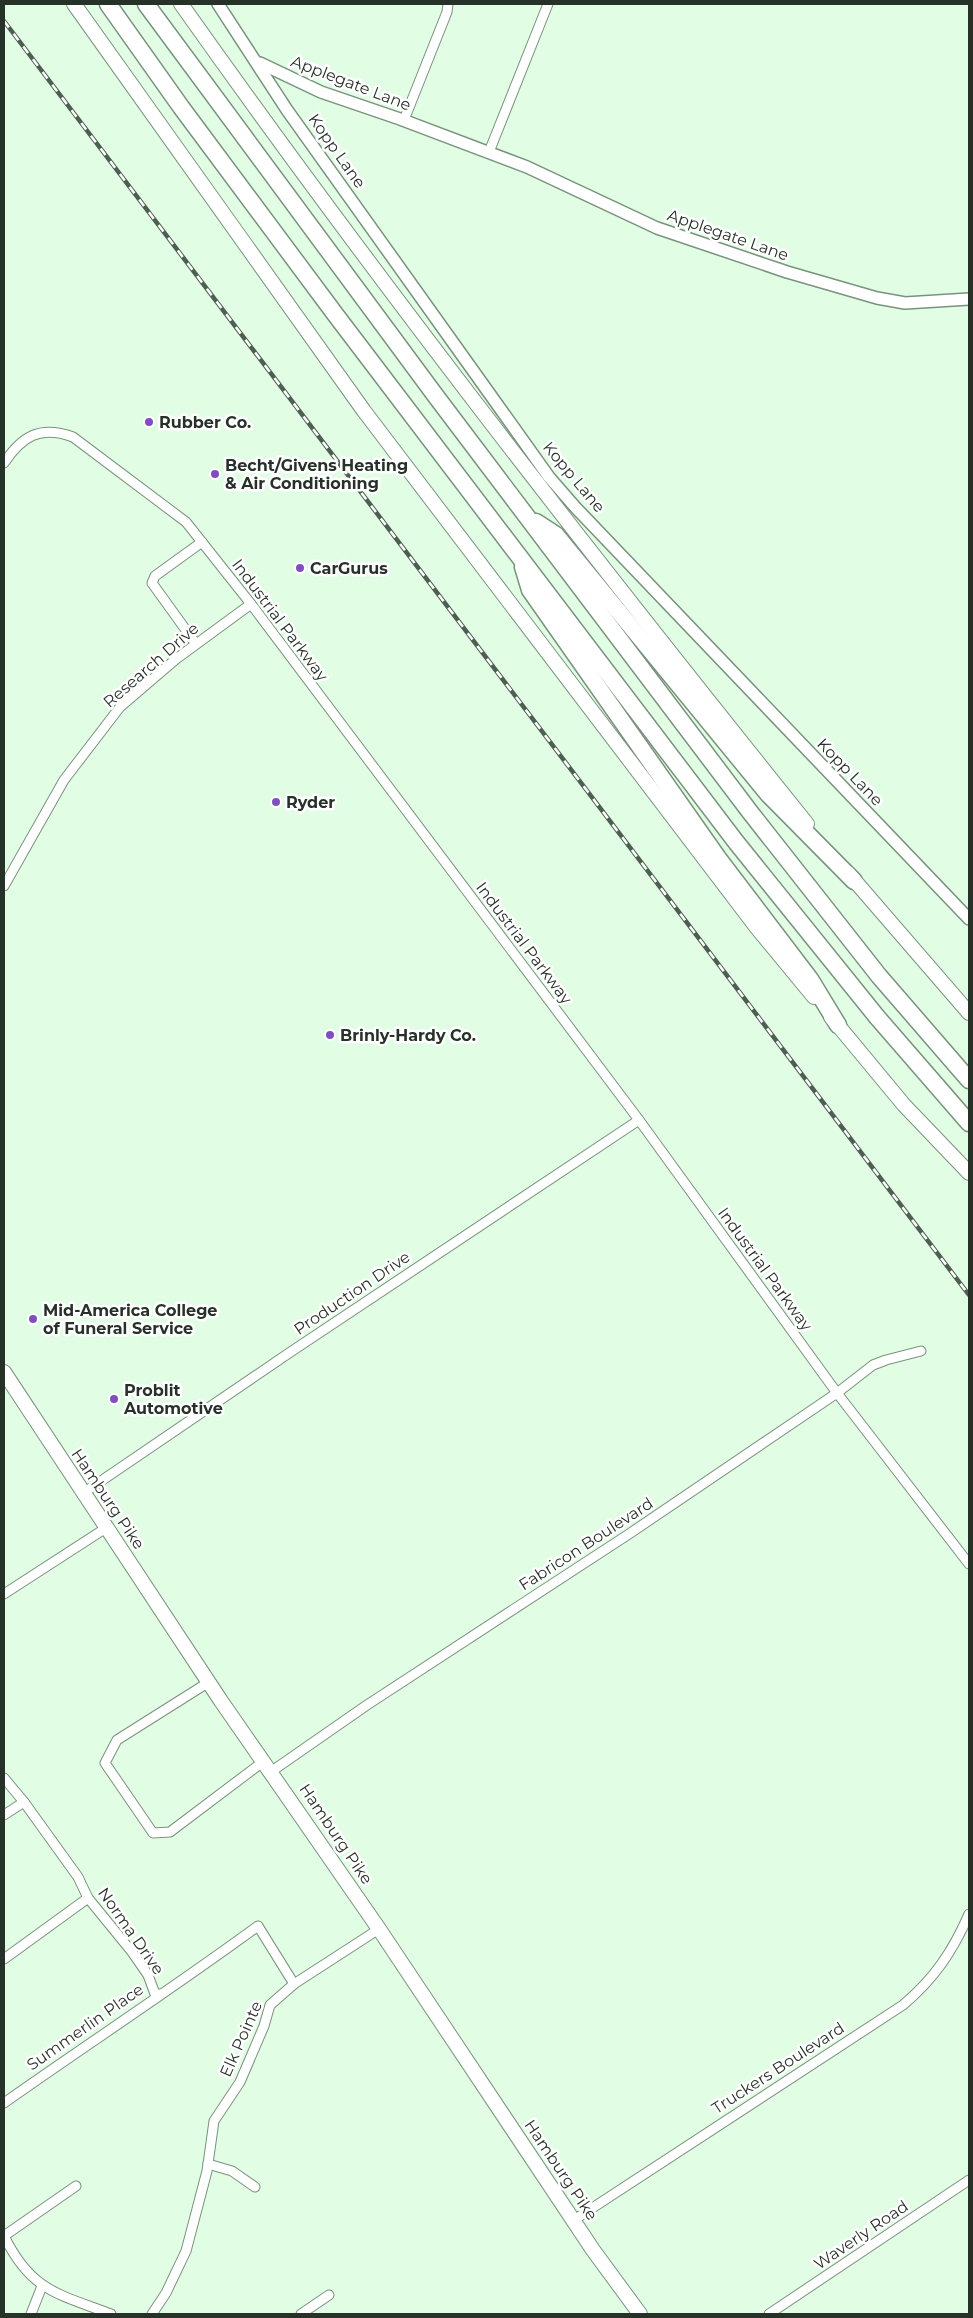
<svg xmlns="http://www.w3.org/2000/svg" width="973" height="2318" viewBox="0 0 973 2318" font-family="Montserrat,sans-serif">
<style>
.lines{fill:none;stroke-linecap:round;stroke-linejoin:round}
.minor-casing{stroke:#78937c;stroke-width:11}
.tertiary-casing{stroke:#78937c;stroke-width:14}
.primary-casing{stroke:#78937c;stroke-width:16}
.motorway-casing{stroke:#78937c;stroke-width:19}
.minor{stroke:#fff;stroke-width:9}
.tertiary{stroke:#fff;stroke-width:11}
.primary{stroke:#fff;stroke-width:14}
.motorway{stroke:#fff;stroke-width:16}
.rail-casing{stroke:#4f5e52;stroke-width:4.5}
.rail{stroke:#fff;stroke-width:2.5;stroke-dasharray:8;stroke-linecap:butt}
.poi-dot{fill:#804dc5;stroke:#fff;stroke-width:2}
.labels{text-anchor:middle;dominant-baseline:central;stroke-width:5;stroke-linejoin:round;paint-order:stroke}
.street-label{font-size:16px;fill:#263128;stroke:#fff}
.poi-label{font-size:16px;font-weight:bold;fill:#263128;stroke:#fff;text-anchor:start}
</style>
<rect width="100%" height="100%" fill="#e1fee5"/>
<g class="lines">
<!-- minor casing -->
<g class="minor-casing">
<g id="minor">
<polyline points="404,120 447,12 448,4"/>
<polyline points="489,152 548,4"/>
<path d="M 4,463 C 22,436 40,425 73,437 L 186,522 L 251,604 L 639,1120 L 837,1393 L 969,1564"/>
<polyline points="196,644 152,583 155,576 202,542"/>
<polyline points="4,886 64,780 120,707 176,659 251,604"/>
<polyline points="82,1494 289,1353 639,1120"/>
<polyline points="4,1594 106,1528"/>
<polyline points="209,1682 117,1740 105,1763 153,1833 170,1832 264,1761"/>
<polyline points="272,1771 367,1705 629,1534 837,1393 873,1365 886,1360 921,1351"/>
<polyline points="4,1778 24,1802 78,1877 88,1898 132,1952 148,1975 155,1994 159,1994"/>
<polyline points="4,1815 24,1802"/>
<polyline points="4,1959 88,1898"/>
<path d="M 4,2103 C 89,2043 175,1987 258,1926 L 294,1984"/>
<polyline points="208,2164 232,2171 255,2187"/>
<path d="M 574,2220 L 903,2005 C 934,1979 953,1951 969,1914"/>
<path d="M 4,2236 C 31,2291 58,2294 111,2314"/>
<polyline points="4,2236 76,2186"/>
<polyline points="31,2314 42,2286"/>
<polyline points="152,2314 166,2293 186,2251 207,2171 214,2121 240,2082 264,2026 270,2005 294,1984 379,1929"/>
<polyline points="301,2314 329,2295"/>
<polyline points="769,2314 969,2180"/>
</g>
</g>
<!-- tertiary casing -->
<g class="tertiary-casing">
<g id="tertiary">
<polyline points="218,4 287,110 549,477 576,508 969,919"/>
<polyline points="260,63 321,92 400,119 527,167 657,228 787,272 877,298 905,303 969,299"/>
</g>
</g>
<!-- primary casing -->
<g class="primary-casing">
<g id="primary">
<polyline points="74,4 364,411 757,928 814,997"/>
<path d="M 181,4 C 380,285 592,556 807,824"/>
<polyline points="848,873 969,1013"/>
<polyline points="831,1017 904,1105 969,1173"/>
<polyline points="4,1372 221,1701 379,1929 593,2250 640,2314"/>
</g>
</g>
<!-- motorway casing -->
<g class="motorway-casing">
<g id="motorway">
<polyline points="108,4 181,107 335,314 736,842 877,1017 969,1123"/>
<polyline points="146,4 435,395 750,812 879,976 969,1080"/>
<polyline points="536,522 556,535 768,794 854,881"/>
<polyline points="523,567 530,590 718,858 810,979 838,1025"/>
</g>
</g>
<!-- minor -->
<use href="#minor" class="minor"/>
<!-- tertiary -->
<use href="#tertiary" class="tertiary"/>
<!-- primary -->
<use href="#primary" class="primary"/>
<!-- motorway -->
<use href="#motorway" class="motorway"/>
<!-- rail casing -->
<g class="rail-casing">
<polyline id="rail" points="4,21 969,1295"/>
</g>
<!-- rail -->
<use href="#rail" class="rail"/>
</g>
<!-- markers -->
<g class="poi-dot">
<circle cx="149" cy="422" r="5"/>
<circle cx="215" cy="474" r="5"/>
<circle cx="300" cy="568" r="5"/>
<circle cx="276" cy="802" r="5"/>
<circle cx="330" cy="1035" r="5"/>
<circle cx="33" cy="1319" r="5"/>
<circle cx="114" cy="1399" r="5"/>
</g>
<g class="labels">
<!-- street labels -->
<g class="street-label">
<text transform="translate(351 83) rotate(21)">Applegate Lane</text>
<text transform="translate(337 151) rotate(55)">Kopp Lane</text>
<text transform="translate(728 235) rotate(19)">Applegate Lane</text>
<text transform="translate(574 477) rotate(50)">Kopp Lane</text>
<text transform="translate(280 620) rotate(53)">Industrial Parkway</text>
<text transform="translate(151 665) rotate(-41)">Research Drive</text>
<text transform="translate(850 772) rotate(46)">Kopp Lane</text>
<text transform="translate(524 943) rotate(53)">Industrial Parkway</text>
<text transform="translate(765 1269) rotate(54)">Industrial Parkway</text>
<text transform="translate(352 1293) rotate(-34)">Production Drive</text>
<text transform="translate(108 1499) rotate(56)">Hamburg Pike</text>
<text transform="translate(586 1544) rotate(-33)">Fabricon Boulevard</text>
<text transform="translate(336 1834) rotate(56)">Hamburg Pike</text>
<text transform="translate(131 1931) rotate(55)">Norma Drive</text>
<text transform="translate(85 2027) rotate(-35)">Summerlin Place</text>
<text transform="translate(241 2039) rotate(-66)">Elk Pointe</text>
<text transform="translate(778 2068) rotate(-33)">Truckers Boulevard</text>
<text transform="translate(561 2170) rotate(56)">Hamburg Pike</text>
<text transform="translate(861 2235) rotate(-34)">Waverly Road</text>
</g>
<!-- poi labels -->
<g class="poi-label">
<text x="159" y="422">Rubber Co.</text>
<text x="225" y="465">Becht/Givens Heating<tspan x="225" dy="18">&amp; Air Conditioning</tspan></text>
<text x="310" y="568">CarGurus</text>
<text x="286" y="802">Ryder</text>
<text x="340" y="1035">Brinly-Hardy Co.</text>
<text x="43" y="1310">Mid-America College<tspan x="43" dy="18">of Funeral Service</tspan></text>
<text x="124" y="1390">Problit<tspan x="124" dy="18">Automotive</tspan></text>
</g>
</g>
<!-- border -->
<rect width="973" height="2318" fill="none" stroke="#263128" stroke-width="10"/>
</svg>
